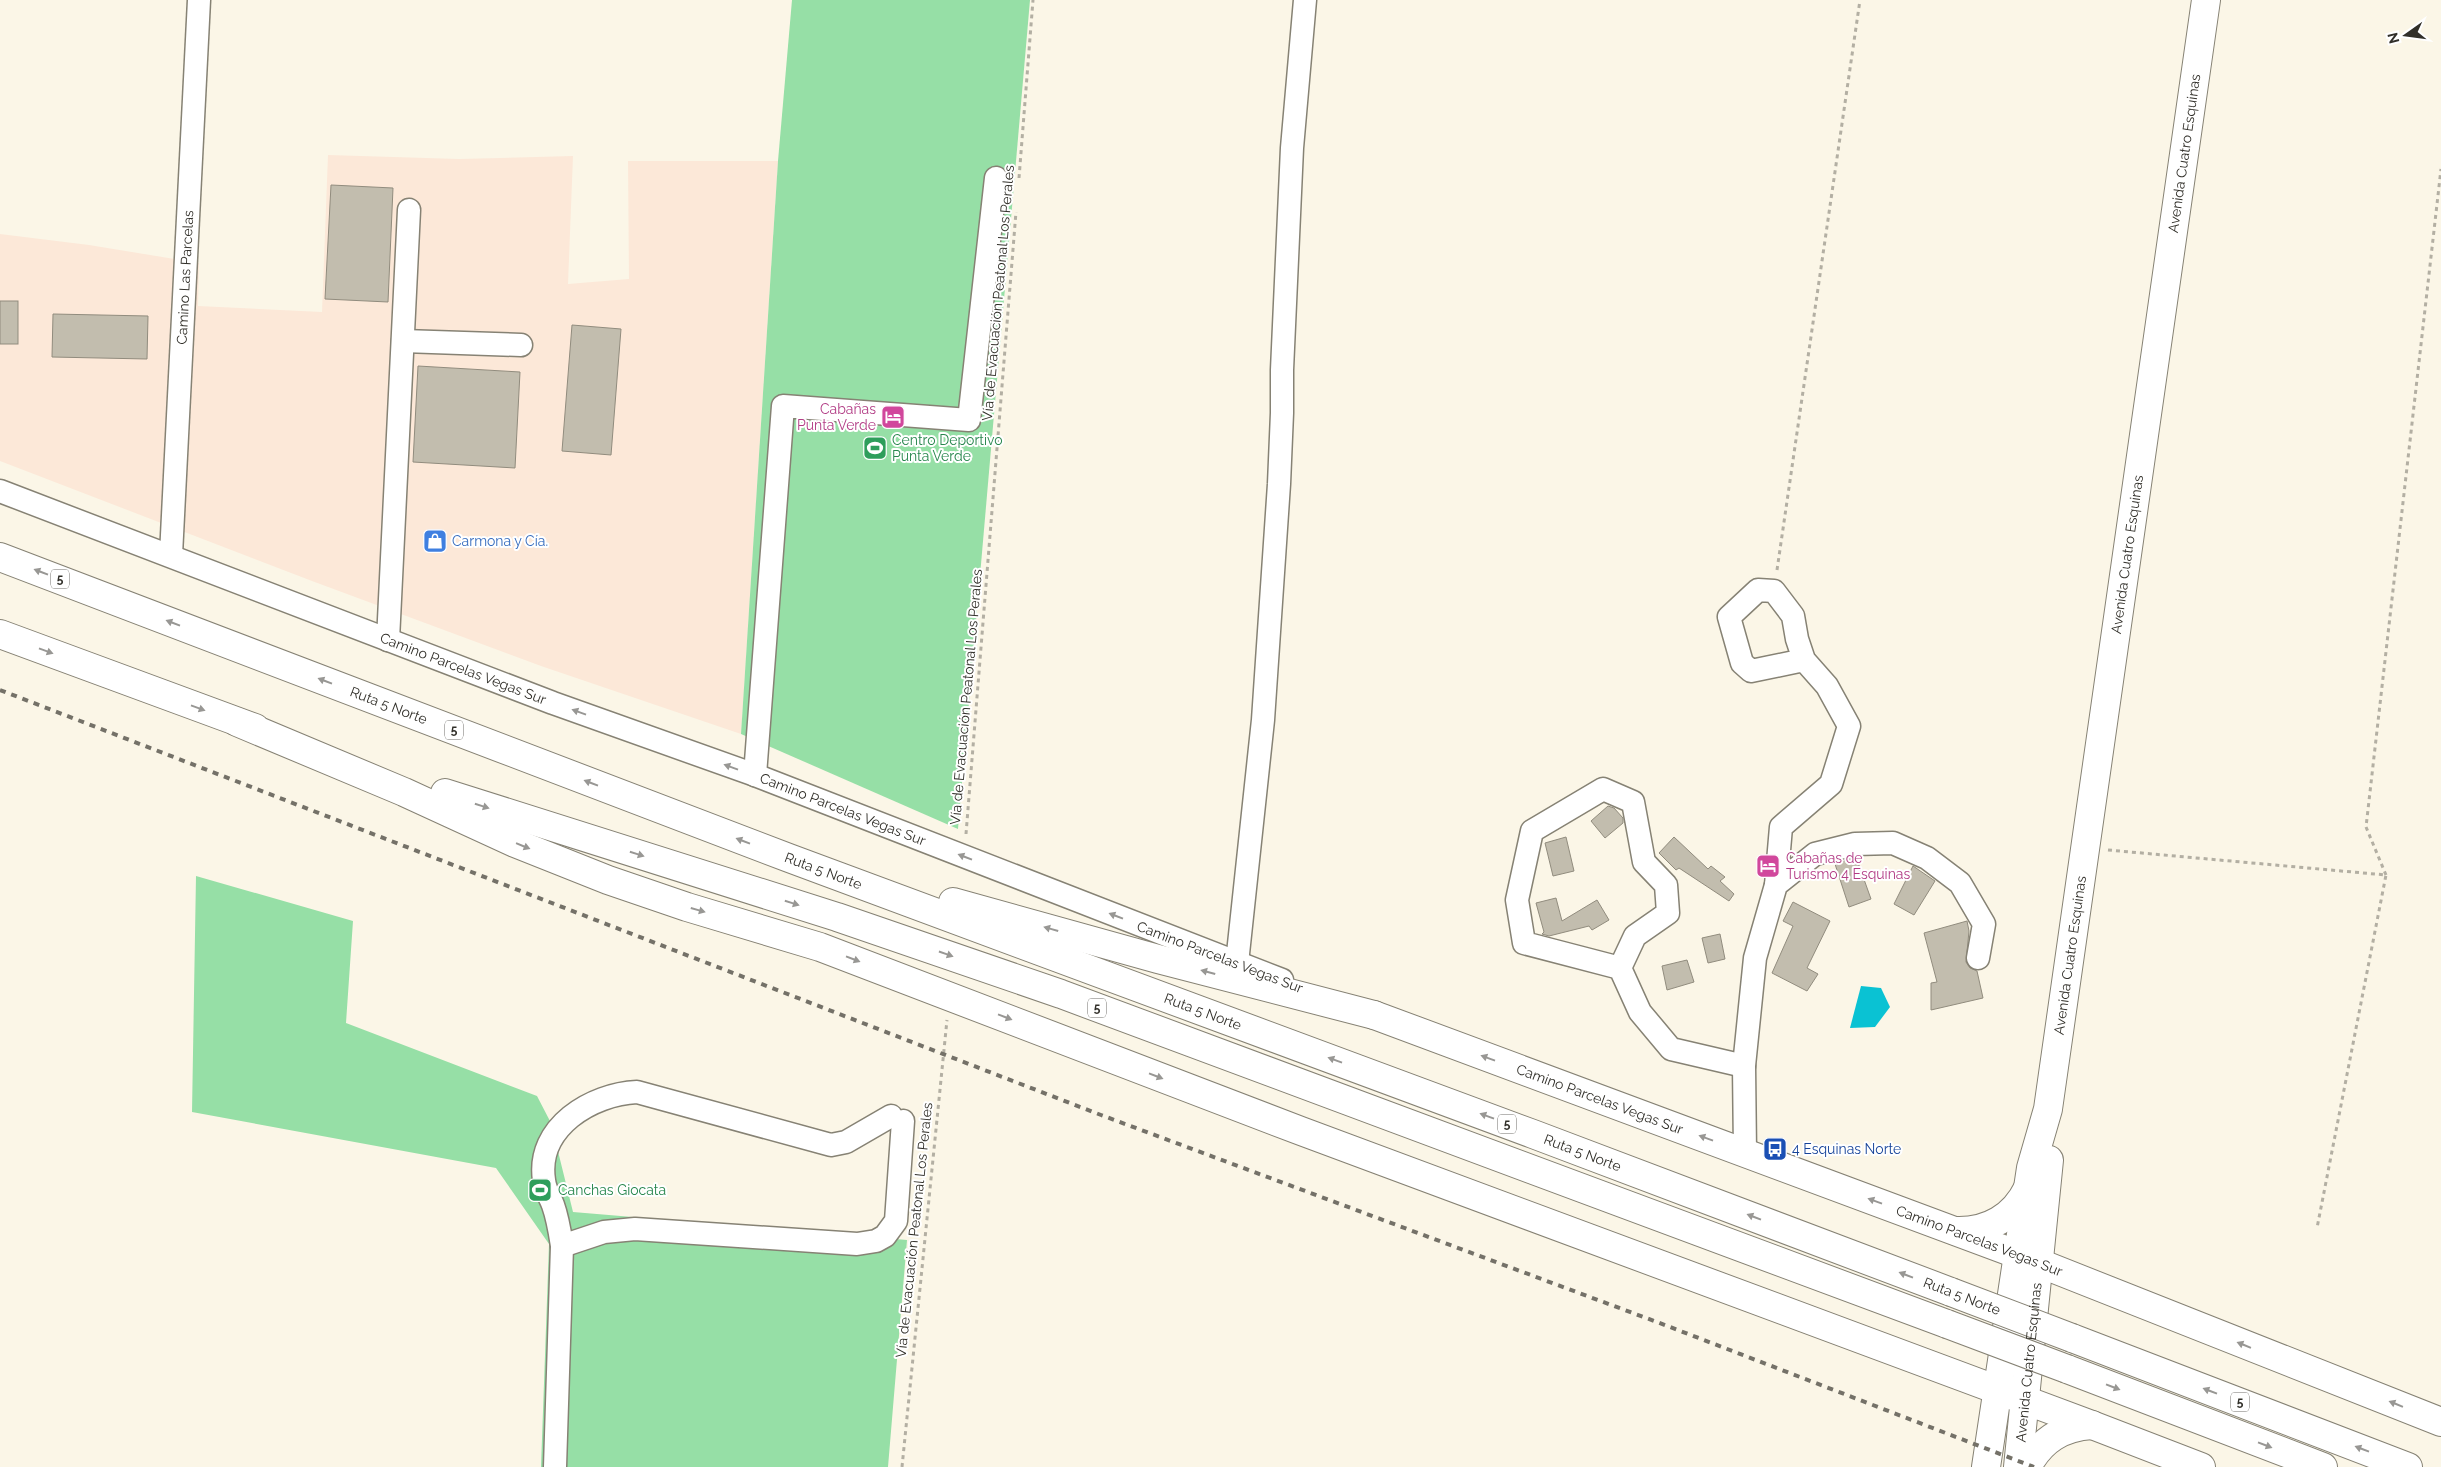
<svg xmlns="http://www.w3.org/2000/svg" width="2441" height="1467" viewBox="0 0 2441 1467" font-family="Raleway,sans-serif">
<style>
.industrial{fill:#fce8d8}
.green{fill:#96dfa6}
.water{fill:#0ac2d3}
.building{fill:#c2bdae;stroke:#918c7e}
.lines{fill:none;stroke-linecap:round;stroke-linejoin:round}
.minor-casing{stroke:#868274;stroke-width:25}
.major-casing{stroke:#868274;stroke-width:30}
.highway-casing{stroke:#868274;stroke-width:30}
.path{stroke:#b3afa3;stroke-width:3;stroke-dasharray:4 4;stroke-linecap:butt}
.minor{stroke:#fff;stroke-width:22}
.major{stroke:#fff;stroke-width:28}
.highway{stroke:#fff;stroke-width:28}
.rail{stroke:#747168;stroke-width:4;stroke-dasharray:6 6;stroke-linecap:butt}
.highway-bridge-casing{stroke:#868274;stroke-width:30;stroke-linecap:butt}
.highway-bridge{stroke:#fff;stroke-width:28}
.oneway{fill:#989794}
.labels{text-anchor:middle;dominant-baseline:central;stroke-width:4;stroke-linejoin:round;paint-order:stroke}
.shield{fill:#fff;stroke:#6f6d69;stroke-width:1}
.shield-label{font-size:12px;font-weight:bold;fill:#312f29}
.street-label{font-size:14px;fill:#312f29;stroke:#fff}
.hotel-label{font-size:14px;fill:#b23c85;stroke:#fff;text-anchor:end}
.leisure-label{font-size:14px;fill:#27864d;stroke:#fff;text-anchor:start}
.shop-label{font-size:14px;fill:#366cbe;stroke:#fff;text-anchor:start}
.transit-label{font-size:14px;fill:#164399;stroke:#fff;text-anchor:start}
</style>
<rect width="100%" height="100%" fill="#fbf6e7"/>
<!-- industrial -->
<polygon class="industrial" points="328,155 459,159 573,156 568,284 629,279 628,161 778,161 741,734 541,666 312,581 0,461 0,234 89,245 199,263 198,306 322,312"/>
<!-- green -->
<g class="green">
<polygon points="792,0 1030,0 958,829 741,734 778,161"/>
<polygon points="196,876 353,921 346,1023 537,1096 551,1123 573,1212 907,1240 888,1467 541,1467 549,1244 496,1168 192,1112"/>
</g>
<!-- water -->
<polygon class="water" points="1861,986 1881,988 1890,1007 1875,1027 1850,1028"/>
<!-- building -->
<g class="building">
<polygon points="331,185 393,188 388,302 325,299"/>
<rect x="0" y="301" width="18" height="43"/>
<polygon points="53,314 148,316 147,359 52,357"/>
<polygon points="572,325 621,329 611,455 562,451"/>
<polygon points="418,366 520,372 515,468 413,462"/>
<polygon points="1608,806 1614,808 1623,818 1623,823 1605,838 1591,821"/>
<polygon points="1566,837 1574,871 1553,876 1545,843"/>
<polygon points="1674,837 1708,869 1711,866 1725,877 1720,881 1734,894 1729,901 1679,868 1676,870 1659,853"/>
<polygon points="1856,857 1871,899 1849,907 1835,864"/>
<polygon points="1913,866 1935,881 1914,915 1894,904"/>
<polygon points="1556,898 1562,921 1597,900 1609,920 1592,930 1589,926 1549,936 1542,934 1544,932 1536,903"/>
<polygon points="1793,902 1830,921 1807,968 1818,974 1807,991 1772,973 1793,926 1783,921"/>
<polygon points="1967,921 1969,931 1966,962 1970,968 1977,971 1983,998 1931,1010 1931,983 1937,982 1924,933"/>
<polygon points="1720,934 1725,959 1708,963 1702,938"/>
<polygon points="1687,960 1694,982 1667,990 1662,966"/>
</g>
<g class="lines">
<!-- minor casing -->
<g class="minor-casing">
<g id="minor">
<polyline points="403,341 521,345"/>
<path id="s1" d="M 0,491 L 553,703 L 755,775 L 1282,980"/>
<path id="s2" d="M 171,555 L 199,0"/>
<polyline points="388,640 409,210"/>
<polyline points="755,775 783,406 969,420 996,178"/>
<polyline points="1776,885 1781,827 1831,784 1849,726 1827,686 1804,660 1751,671 1742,663 1729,617 1758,590 1774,591 1793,616 1797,639 1804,660"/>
<polyline points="1237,963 1263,720 1279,484 1282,413 1282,370 1292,148 1305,0"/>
<polyline points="1620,968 1635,936 1668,913 1666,885 1644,862 1633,802 1603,789 1532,831 1517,900 1524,943 1620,968 1640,1012 1671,1049 1744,1066"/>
<polyline points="1745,1153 1744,1066 1755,958 1776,885 1815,854 1855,844 1893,843 1927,858 1960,883 1984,924 1978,958"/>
<polyline points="562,1246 604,1232 635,1229 857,1244 876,1241 885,1236 896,1221 903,1121"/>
<path d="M 555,1467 L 562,1246 C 560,1233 558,1219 553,1205 C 550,1197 545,1190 544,1180 C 536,1127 592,1094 637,1092 L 831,1145 L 846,1142 L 891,1116"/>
</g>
</g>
<!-- major casing -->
<g class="major-casing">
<g id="major">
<path id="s3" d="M 1374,1015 L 2019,1255 L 2441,1422"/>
<path d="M 1956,1231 C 1988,1232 2014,1217 2028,1188"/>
<path id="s4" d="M 1986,1467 L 2031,1168 L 2048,1109 L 2206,0"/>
<path id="s5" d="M 2018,1467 L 2049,1160"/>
</g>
</g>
<!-- highway casing -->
<g class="highway-casing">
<g id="highway">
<path id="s6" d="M 0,557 L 789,858 L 1533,1134 L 1951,1292"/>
<polyline points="0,634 255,728"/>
<polyline points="237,722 404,792 515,843 608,880 687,907 820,947 1301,1131 2092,1425 2201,1467"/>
<polyline points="445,793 837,917 1061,994 1947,1324"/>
<polyline points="953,902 1158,959 1374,1015"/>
<polyline points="2072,1338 2408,1467"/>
<polyline points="2067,1369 2323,1467"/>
<path d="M 2027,1467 C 2041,1440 2062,1427 2092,1425"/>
</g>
</g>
<!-- path -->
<g class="path">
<polyline points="1019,178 1033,0"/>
<polyline points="1777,570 1860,0"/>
<polyline points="966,834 1016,212"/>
<polyline points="2108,850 2386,875 2317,1228"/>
<polyline points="2386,875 2366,827 2441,169"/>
<polyline points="902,1467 947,1020"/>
</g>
<!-- minor -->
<use href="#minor" class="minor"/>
<!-- major -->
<use href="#major" class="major"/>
<!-- highway -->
<use href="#highway" class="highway"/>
<!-- rail -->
<polyline class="rail" points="0,690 1101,1115 1657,1322 2034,1467"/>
<!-- highway-bridge casing -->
<g class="highway-bridge-casing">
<g id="highway-bridge">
<polyline points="1951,1292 2072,1338"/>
<polyline points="1947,1324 2067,1369"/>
</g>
</g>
<!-- highway-bridge -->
<use href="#highway-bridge" class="highway-bridge"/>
</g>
<!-- one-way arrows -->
<defs><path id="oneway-solid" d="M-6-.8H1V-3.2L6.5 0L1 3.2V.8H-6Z" transform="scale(1.25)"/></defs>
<g class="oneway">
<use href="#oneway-solid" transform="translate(41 572) rotate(-159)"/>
<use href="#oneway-solid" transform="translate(173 623) rotate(-159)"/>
<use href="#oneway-solid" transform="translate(46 651) rotate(20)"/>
<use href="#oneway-solid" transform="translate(325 681) rotate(-159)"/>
<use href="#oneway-solid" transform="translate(198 708) rotate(20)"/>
<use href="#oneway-solid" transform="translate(579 712) rotate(-160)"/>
<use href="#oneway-solid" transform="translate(731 767) rotate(-160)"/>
<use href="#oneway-solid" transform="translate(591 783) rotate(-159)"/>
<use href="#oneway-solid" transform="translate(482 806) rotate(18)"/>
<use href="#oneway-solid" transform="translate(743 841) rotate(-159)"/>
<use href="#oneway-solid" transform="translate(523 846) rotate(22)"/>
<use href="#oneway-solid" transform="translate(637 854) rotate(18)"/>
<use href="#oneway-solid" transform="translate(965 857) rotate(-159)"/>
<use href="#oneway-solid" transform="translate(792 903) rotate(17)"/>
<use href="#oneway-solid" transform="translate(698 910) rotate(16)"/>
<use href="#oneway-solid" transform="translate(1116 916) rotate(-159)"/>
<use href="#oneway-solid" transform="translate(1051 929) rotate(-164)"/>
<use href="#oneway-solid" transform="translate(946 954) rotate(19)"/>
<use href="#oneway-solid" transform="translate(853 959) rotate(21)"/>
<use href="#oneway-solid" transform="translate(1208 972) rotate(-165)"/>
<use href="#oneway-solid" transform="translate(1005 1017) rotate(21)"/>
<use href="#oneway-solid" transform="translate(1488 1058) rotate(-160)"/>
<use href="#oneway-solid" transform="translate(1335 1060) rotate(-160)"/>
<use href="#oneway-solid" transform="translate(1156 1076) rotate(21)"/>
<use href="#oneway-solid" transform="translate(1487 1116) rotate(-160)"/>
<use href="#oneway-solid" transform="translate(1706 1138) rotate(-160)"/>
<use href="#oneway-solid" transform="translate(1875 1201) rotate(-160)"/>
<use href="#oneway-solid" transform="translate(1754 1217) rotate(-159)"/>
<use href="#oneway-solid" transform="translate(1906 1275) rotate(-159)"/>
<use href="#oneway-solid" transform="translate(2244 1345) rotate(-158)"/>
<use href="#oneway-solid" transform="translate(2113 1387) rotate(21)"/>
<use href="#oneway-solid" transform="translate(2210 1391) rotate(-159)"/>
<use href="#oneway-solid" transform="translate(2396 1404) rotate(-158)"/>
<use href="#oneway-solid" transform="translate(2265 1445) rotate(21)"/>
<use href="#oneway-solid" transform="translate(2362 1449) rotate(-159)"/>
</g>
<!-- icons -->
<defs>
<g id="hotel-square" transform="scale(1.25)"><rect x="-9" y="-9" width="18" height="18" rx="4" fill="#d1479c" stroke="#fff"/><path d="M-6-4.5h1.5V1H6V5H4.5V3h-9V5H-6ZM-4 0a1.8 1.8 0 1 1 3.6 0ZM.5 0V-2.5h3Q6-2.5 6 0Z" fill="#fff"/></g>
<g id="stadium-square" transform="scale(1.25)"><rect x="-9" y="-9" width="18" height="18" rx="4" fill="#2e9e5b" stroke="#fff"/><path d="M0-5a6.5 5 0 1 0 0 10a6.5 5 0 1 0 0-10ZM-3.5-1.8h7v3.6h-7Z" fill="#fff"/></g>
<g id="shop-square" transform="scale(1.25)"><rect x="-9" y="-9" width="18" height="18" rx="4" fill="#3f7fe0" stroke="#fff"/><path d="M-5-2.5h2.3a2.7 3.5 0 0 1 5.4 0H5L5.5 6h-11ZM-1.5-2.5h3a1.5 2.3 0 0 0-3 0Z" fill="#fff"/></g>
<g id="bus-square" transform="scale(1.25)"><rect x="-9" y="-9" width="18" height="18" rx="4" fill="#1a4fb4" stroke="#fff"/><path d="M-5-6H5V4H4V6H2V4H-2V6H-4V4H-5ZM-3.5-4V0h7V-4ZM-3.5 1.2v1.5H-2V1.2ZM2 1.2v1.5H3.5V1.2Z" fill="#fff"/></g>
</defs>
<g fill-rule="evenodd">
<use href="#hotel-square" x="893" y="417"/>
<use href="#stadium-square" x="875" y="448"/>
<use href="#shop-square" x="435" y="541"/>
<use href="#hotel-square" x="1768" y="866"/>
<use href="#bus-square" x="1775" y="1149"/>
<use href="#stadium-square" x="540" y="1190"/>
</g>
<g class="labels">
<!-- shield labels -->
<g class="shield">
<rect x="51" y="569.5" width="18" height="19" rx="4"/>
<rect x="445" y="720.5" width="18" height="19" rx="4"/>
<rect x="1088" y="998.5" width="18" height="19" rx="4"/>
<rect x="1498" y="1114.5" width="18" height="19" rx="4"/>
<rect x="2231" y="1392.5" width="18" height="19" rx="4"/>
</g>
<g class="shield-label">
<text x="60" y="579">5</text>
<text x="454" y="730">5</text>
<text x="1097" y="1008">5</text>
<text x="1507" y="1124">5</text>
<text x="2240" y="1402">5</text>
</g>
<!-- street labels -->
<g class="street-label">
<text stroke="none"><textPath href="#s4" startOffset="1329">Avenida Cuatro Esquinas</textPath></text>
<text stroke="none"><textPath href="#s2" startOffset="278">Camino Las Parcelas</textPath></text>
<text transform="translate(998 293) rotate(-85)">Vía de Evacuación Peatonal Los Perales</text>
<text stroke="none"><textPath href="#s4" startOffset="924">Avenida Cuatro Esquinas</textPath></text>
<text stroke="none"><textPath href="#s1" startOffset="496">Camino Parcelas Vegas Sur</textPath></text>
<text transform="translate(966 697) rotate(-85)">Vía de Evacuación Peatonal Los Perales</text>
<text stroke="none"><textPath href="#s6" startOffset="416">Ruta 5 Norte</textPath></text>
<text stroke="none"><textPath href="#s1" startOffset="901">Camino Parcelas Vegas Sur</textPath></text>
<text stroke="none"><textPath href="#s6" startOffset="881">Ruta 5 Norte</textPath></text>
<text stroke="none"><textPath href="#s4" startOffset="519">Avenida Cuatro Esquinas</textPath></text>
<text transform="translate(1220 957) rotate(21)">Camino Parcelas Vegas Sur</text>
<text stroke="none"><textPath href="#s6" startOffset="1286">Ruta 5 Norte</textPath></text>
<text stroke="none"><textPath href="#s3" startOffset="241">Camino Parcelas Vegas Sur</textPath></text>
<text stroke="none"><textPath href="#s6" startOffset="1691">Ruta 5 Norte</textPath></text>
<text transform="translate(914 1230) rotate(-84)">Vía de Evacuación Peatonal Los Perales</text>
<text stroke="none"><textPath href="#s3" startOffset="646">Camino Parcelas Vegas Sur</textPath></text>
<text transform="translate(1962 1296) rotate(21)">Ruta 5 Norte</text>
<text stroke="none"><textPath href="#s5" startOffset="105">Avenida Cuatro Esquinas</textPath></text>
</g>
<!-- hotel labels -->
<g class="hotel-label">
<text x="876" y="409">Cabañas<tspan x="876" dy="16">Punta Verde</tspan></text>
<text x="1786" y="858" text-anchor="start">Cabañas de<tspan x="1786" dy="16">Turismo 4 Esquinas</tspan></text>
</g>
<!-- leisure labels -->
<g class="leisure-label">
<text x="892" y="440">Centro Deportivo<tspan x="892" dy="16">Punta Verde</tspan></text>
<text x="558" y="1190">Canchas Giocata</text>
</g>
<!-- shop labels -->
<g class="shop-label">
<text x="452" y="541">Carmona y Cía.</text>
</g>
<!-- transit labels -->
<g class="transit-label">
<text x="1792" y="1149">4 Esquinas Norte</text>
</g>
</g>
<!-- north arrow -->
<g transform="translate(2406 35) rotate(256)" stroke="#ffffff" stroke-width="4" paint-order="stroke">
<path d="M0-4L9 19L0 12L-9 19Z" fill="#312f29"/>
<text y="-8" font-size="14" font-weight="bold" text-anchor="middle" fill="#312f29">N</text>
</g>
</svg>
